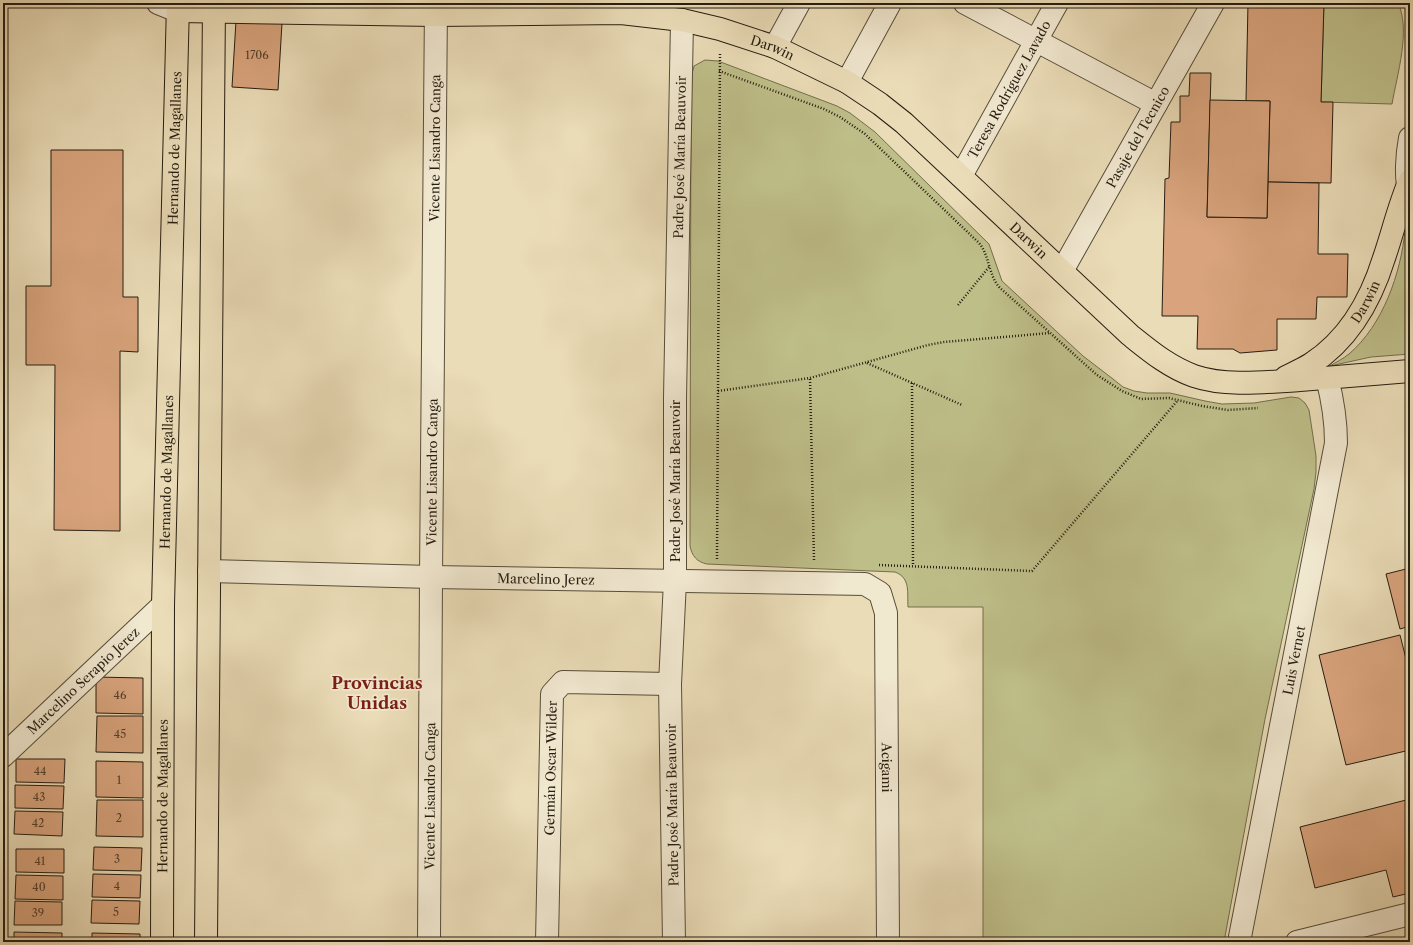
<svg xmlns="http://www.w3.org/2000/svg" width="1413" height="945" viewBox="0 0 1413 945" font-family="'Libre Caslon Text',serif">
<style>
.green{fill:#bebe89;stroke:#726e4d}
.building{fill:#d9a47d;stroke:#261d11}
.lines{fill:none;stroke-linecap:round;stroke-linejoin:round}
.minor-casing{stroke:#574d3a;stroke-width:24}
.major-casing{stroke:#261d11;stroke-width:24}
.path{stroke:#261d11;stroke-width:2.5;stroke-dasharray:1 2;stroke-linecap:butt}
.minor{stroke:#f1e8d0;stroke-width:22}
.major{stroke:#eadcb7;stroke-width:22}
.labels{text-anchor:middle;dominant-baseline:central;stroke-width:3.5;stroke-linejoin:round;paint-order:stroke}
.number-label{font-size:11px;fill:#533f2c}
.street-label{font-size:13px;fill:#261d11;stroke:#f1e8d0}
.district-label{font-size:17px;font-weight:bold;fill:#7a1f14;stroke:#f1e8d0}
</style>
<rect width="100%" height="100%" fill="#eadcb7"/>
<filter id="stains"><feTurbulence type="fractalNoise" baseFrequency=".005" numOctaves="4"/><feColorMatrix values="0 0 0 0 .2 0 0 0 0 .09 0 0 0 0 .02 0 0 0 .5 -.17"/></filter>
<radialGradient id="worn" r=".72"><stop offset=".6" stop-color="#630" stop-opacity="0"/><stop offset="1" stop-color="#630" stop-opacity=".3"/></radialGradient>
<!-- green -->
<g class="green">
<path d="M 1324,3 L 1398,3 C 1411,30 1397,75 1392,104 L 1321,102 Z"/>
<path d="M 705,60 L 718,61 L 837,106 L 850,113 L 875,132 L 989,244 L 1002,281 L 1083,356 L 1113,379 L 1123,387 L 1134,391 L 1147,393 L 1170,393 L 1205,401 L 1222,404 L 1254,403 L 1291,397 L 1299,398 L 1305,403 L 1309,410 L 1316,456 L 1316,472 L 1314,489 L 1265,719 L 1224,942 L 983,942 L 983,607 L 908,607 C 907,593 911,578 895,572 L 707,564 C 697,562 692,556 690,546 L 691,78 L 694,66 Z"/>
<path d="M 1405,230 L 1410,238 L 1410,354 L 1371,357 L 1330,366 C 1336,362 1343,359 1349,354 C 1383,325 1401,273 1405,230 Z"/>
</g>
<!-- building -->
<g class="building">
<polygon points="1248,3 1324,3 1321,102 1333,102 1331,183 1268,182 1270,101 1246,101"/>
<polygon points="236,21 282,23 278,90 232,87"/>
<polygon points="1190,73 1211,73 1207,217 1267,218 1268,182 1319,183 1318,254 1348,254 1347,297 1317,297 1316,319 1277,319 1277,350 1240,353 1233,349 1197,349 1198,316 1162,316 1165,179 1169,178 1171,122 1180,122 1180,96 1189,96"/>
<polygon points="1210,100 1270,101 1267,218 1207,217"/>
<polygon points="51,150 123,150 123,297 138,297 138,352 120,351 120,531 54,530 55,365 26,365 26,286 51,286"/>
<polygon points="1410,568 1410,626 1400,629 1386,574"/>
<polygon points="1400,635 1410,675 1410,750 1346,765 1319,655"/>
<polygon points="96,677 143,678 143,714 96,713"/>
<polygon points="97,716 143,716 143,753 96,752"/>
<polygon points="16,759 65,759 64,783 16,782"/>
<polygon points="96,761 143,762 143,798 96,797"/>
<polygon points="15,785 64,786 63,809 15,808"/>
<polygon points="1410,799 1410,893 1393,897 1386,870 1315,888 1300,827"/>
<polygon points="97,800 143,800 143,837 96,836"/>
<polygon points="15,811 63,812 62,836 14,834"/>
<polygon points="94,847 142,848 141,871 93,870"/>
<polygon points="16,849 64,849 64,873 16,872"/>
<polygon points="93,874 141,875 140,898 92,897"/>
<polygon points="16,875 63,876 63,900 15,899"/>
<polygon points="92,900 140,901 139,924 91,923"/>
<polygon points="15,901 62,902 62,925 14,925"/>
<polygon points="14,932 62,933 62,942 14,942"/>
<polygon points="92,933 140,934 140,942 92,942"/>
<polygon points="1410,938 1410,942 1393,942"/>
</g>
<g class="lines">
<!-- minor casing -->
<g class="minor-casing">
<g id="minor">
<polyline points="158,3 178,11"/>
<polyline points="965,3 1156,104"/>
<polyline points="775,47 799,3"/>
<polyline points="847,82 890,3"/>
<path d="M 1410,138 C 1407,154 1405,179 1410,194"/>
<path id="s1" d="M 961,176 L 1057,3"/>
<path id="s2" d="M 1062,271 L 1213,3"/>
<path id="s3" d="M 209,571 L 431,577 L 865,584 L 880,593 L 886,613 L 888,942"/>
<path id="s4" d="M 3,756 L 163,605"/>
<path id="s5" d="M 429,942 L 431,577 L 436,3"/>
<path id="s6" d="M 547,942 L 552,694 L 563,682 L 670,684"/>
<path id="s7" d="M 674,942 L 670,684 L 675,581 L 675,398 L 682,20"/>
<path id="s8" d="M 1239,942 L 1336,443 C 1336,419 1333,401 1327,378"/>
<polyline points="1297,942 1410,914"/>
</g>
</g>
<!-- major casing -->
<g class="major-casing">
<g id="major">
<path id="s9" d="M 178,11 L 435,15 L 621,13 L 682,20 L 720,29 L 775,47 L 847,82 L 880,104 L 904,123 L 1130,335 C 1150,351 1169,367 1194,376 C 1226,387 1267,382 1300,380 C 1337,377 1373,374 1410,371"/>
<path id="s10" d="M 1286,377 C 1294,373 1303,369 1311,364 C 1348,340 1371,300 1384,258 C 1393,232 1399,205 1410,180"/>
<path id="s11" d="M 162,942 L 163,605 L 178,3"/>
<polyline points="206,942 214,3"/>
</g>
</g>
<!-- path -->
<g class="path">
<path d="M 719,71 L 824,109 L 840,117 L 865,134 L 979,243 C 990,256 988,275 1000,288 L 1097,375 L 1122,391 L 1141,399 L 1169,398 L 1202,406 L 1228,410 L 1258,408"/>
<polyline points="958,305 989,267"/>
<polyline points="867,363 962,405"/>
<polyline points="810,379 814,560"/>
<polyline points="912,383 913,566"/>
<polyline points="718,391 810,378 928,345 944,342 1050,333"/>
<polyline points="717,559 720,52"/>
<polyline points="879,565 1032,571 1178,400"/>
</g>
<!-- minor -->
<use href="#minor" class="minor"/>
<!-- major -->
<use href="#major" class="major"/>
</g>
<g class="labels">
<!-- number labels -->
<g class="number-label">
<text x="257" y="55">1706</text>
<text x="120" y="695">46</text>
<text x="120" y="734">45</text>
<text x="40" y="771">44</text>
<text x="119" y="780">1</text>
<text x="39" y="797">43</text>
<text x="119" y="818">2</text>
<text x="38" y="823">42</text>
<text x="117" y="859">3</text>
<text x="40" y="861">41</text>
<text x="117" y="886">4</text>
<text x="39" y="887">40</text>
<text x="116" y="912">5</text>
<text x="38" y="913">39</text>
</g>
<!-- street labels -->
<g class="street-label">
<text stroke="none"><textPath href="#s9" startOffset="599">Darwin</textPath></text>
<text stroke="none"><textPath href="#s1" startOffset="99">Teresa Rodríguez Lavado</textPath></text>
<text stroke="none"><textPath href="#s2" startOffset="154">Pasaje del Tecnico</textPath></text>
<text stroke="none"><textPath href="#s11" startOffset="794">Hernando de Magallanes</textPath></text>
<text stroke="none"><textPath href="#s5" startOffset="794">Vicente Lisandro Canga</textPath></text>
<text stroke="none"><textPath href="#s7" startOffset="785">Padre José María Beauvoir</textPath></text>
<text stroke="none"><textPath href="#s9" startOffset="923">Darwin</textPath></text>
<text stroke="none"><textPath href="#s10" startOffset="112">Darwin</textPath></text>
<text stroke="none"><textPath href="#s11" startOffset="470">Hernando de Magallanes</textPath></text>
<text stroke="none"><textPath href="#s5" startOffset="470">Vicente Lisandro Canga</textPath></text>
<text transform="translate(675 481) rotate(-90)">Padre José María Beauvoir</text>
<text stroke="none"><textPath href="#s3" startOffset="337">Marcelino Jerez</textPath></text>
<text stroke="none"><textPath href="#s8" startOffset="287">Luis Vernet</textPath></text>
<text stroke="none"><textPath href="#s4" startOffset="110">Marcelino Serapio Jerez</textPath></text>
<text stroke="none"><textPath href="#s3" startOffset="849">Acigami</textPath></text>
<text stroke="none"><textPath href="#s6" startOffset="174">Germán Oscar Wilder</textPath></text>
<text stroke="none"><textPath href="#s11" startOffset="146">Hernando de Magallanes</textPath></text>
<text stroke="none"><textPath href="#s5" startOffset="146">Vicente Lisandro Canga</textPath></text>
<text transform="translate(672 805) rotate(-91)">Padre José María Beauvoir</text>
</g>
<!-- district labels -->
<g class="district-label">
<text x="377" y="683">Provincias<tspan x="377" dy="20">Unidas</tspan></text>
</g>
</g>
<!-- margin -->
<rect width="1413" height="945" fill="none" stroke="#eadcb7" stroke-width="16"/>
<rect x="4" y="4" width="1405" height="937" fill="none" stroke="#261d11" stroke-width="2"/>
<rect x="8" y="8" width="1397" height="929" fill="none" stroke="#261d11"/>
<rect width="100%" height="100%" filter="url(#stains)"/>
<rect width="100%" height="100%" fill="url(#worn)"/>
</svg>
